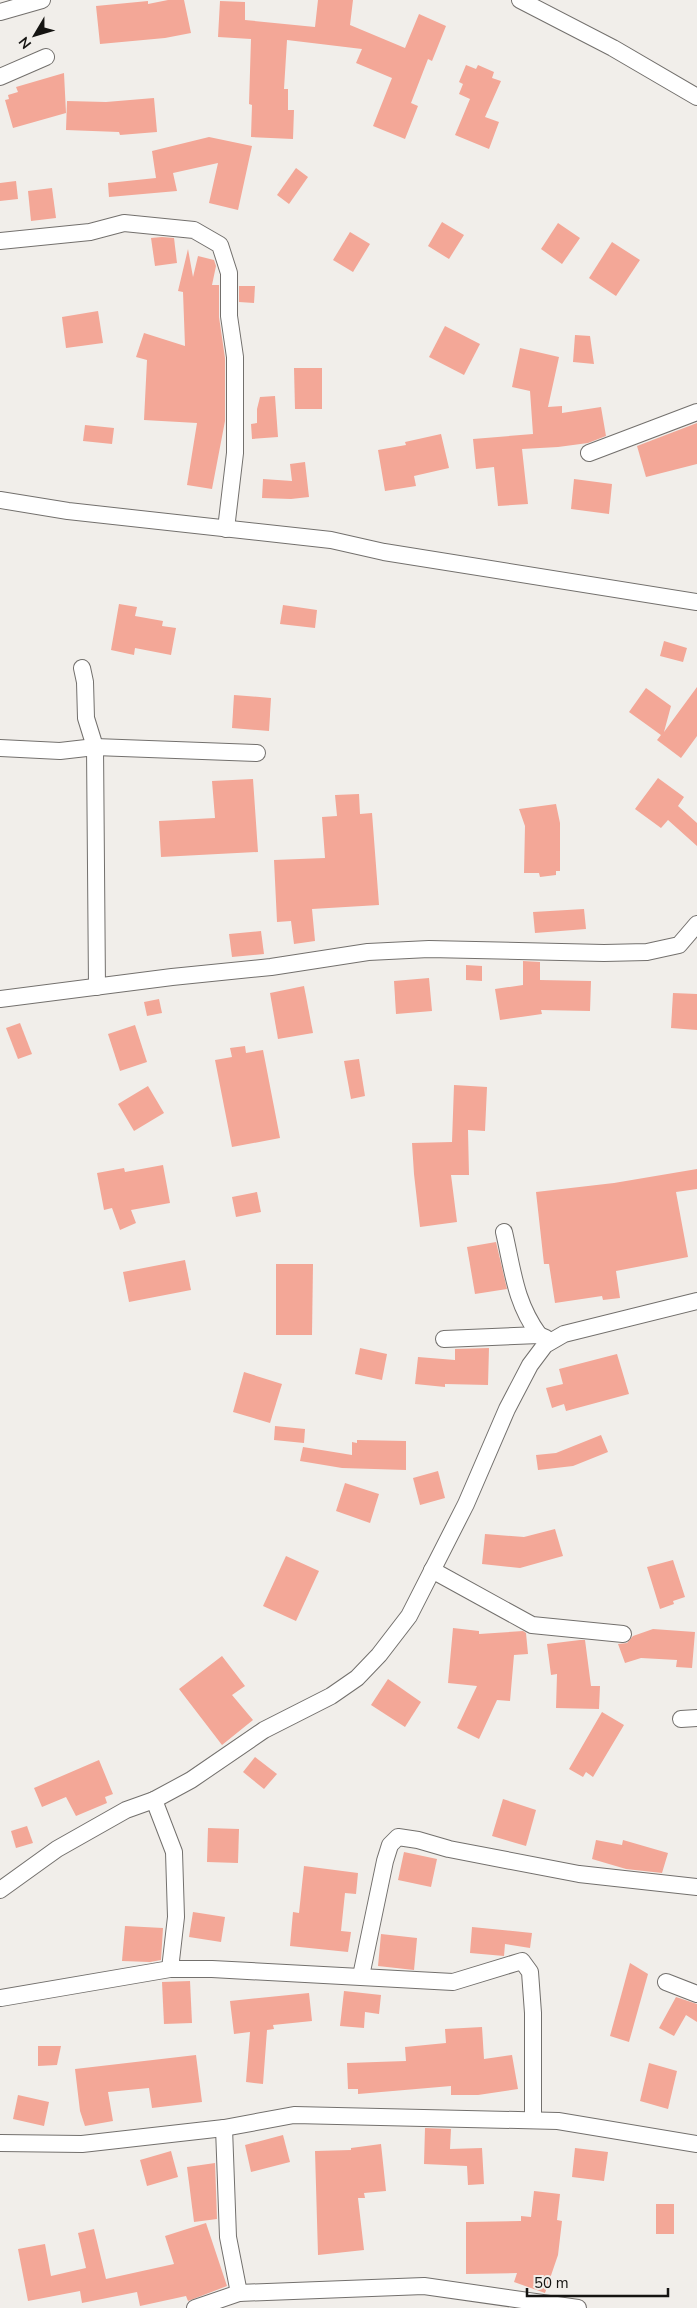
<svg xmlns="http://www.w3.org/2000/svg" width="697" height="2308" viewBox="0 0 697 2308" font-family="'Nunito Sans',sans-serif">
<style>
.building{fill:#f3a797}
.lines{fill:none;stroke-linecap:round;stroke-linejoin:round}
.street-casing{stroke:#73706d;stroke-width:18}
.street{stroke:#fff;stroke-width:16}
</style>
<rect width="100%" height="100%" fill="#f1eeea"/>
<!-- building -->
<g class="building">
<polygon points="168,0 184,0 191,33 165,38 100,44 96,6 148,1 148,4"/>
<polygon points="318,0 353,0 350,25 405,48 419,14 446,26 432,61 428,59 411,103 418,106 405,139 373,126 392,78 356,63 362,49 287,40 284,89 288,89 288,110 294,110 293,139 251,137 252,105 249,104 251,39 218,37 220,1 245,2 245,20 315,27"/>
<polygon points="466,65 476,69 478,65 494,72 492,78 501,81 485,117 499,122 489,149 455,135 470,99 459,94 463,84 459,82"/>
<polygon points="64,73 66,113 13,128 5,100 9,99 8,95 18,92 16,87"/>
<polygon points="154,98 157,132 120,135 119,132 66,130 67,101 106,102"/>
<polygon points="209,137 252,146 238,210 209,203 218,163 173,173 177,191 109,197 108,183 156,178 152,151"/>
<polygon points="296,168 308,177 289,204 277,195"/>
<polygon points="16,181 18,199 0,201 0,183"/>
<polygon points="52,188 56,218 31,221 28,191"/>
<polygon points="442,222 464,235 449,259 428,246"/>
<polygon points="558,223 580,238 562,264 541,249"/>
<polygon points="350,232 370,244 353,272 333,260"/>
<polygon points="162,237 174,238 177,263 155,266 151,238"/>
<polygon points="612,242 640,260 616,296 589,278"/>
<polygon points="188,249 193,277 198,256 214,260 216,266 212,285 219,285 219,317 225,358 225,421 212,489 187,485 197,423 144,420 147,360 136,357 144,333 185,346 183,292 178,291"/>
<polygon points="239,286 255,286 254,303 239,302"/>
<polygon points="98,311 103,343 66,348 62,317"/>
<polygon points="445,326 480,344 464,375 429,357"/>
<polygon points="575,335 590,336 594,364 573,362"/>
<polygon points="520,348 559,357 548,407 562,406 562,413 601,407 606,436 588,443 558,447 522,449 528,504 498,506 494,467 476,469 473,439 533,434 530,391 512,387"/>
<polygon points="294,368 322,368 322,409 295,409"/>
<polygon points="275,396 278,437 252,439 251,424 257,423 257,409 260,397"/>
<polygon points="697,423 697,464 646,477 637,446"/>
<polygon points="85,425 114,428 112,444 83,441"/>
<polygon points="441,434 449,468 414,476 416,486 385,491 378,450 406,445 405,442"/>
<polygon points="305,462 309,497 291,499 262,498 263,479 292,481 290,464"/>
<polygon points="574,479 612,484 609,514 571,509"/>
<polygon points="119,604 137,607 135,616 163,621 162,626 176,628 171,655 135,648 134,655 111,650"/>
<polygon points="283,605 317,610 315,628 280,624"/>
<polygon points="664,641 687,648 683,662 660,656"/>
<polygon points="697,687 697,736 681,758 657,740 661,735 629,712 646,688 671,706 664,732"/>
<polygon points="234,695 271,698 269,731 232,728"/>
<polygon points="658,778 684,797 678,806 697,823 697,846 668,820 661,828 635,809"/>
<polygon points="253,779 258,852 161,857 159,821 215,818 212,781"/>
<polygon points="359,794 360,814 372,813 379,905 312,909 315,941 294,944 291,921 277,922 274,860 325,858 322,817 337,816 335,795"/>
<polygon points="556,804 560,823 560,871 556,871 556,875 540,877 539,873 524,873 525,826 519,809"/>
<polygon points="584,909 586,929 535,933 533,912"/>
<polygon points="261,931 264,954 232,957 229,934"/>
<polygon points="523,961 540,962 540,980 591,981 590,1011 541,1010 542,1014 500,1020 495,989 523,985"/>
<polygon points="466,965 482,966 482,981 466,980"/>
<polygon points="429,978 432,1011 396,1014 394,981"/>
<polygon points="304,986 313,1033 278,1039 270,993"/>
<polygon points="673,993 697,994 697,1030 671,1028"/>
<polygon points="159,999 162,1013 147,1016 144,1002"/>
<polygon points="20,1023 32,1054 18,1059 6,1028"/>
<polygon points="135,1025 147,1062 120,1071 108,1034"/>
<polygon points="245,1046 246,1053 263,1050 280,1138 232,1147 215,1060 232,1057 230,1048"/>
<polygon points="359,1059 365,1096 351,1099 344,1061"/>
<polygon points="454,1085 487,1087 485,1131 468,1130 469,1175 451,1175 457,1222 420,1227 414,1174 412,1143 452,1142"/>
<polygon points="148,1086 164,1113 134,1131 118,1104"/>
<polygon points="163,1165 170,1203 131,1210 136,1223 120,1230 112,1208 104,1210 97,1173 124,1168 125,1172"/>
<polygon points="697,1169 697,1189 676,1192 688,1257 616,1271 620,1298 603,1300 602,1296 555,1303 549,1264 544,1264 536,1192 614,1183"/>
<polygon points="257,1192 261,1212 236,1217 232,1197"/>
<polygon points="496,1242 507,1289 475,1294 467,1247"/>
<polygon points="185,1260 191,1290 129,1302 123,1272"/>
<polygon points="276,1264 313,1264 312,1335 276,1335"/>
<polygon points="360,1348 387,1354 382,1380 355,1374"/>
<polygon points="489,1348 488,1385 445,1384 445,1387 415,1384 418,1357 455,1360 455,1349"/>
<polygon points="617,1354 629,1394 566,1411 564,1404 552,1408 546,1388 563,1384 559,1369"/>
<polygon points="244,1372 282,1384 270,1423 233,1412"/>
<polygon points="275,1426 305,1429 304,1443 274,1440"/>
<polygon points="601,1435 608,1452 573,1466 538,1470 536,1455 556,1453"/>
<polygon points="357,1440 406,1441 406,1470 342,1468 300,1461 303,1447 352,1455 352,1442 357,1443"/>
<polygon points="438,1471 445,1498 420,1505 413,1478"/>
<polygon points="345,1483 379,1494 370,1523 336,1511"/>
<polygon points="555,1529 563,1556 520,1568 482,1564 485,1534 524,1537"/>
<polygon points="286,1556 319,1571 296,1621 263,1606"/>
<polygon points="673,1560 685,1597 673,1601 674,1604 660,1609 647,1567"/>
<polygon points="453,1628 479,1631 479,1634 523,1631 526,1633 528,1654 514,1655 510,1701 497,1700 479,1739 457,1728 477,1686 448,1683"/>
<polygon points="653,1629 695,1632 692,1668 676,1667 677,1660 641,1658 625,1663 618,1644 627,1643 633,1636"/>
<polygon points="580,1640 585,1640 591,1686 600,1686 599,1709 556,1708 557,1674 551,1675 547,1644"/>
<polygon points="222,1656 245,1686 232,1695 253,1720 222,1745 179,1689"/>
<polygon points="388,1679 421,1702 405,1727 371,1705"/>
<polygon points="602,1712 624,1725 593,1777 586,1772 583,1777 569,1769"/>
<polygon points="255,1757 277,1774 264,1789 243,1772"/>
<polygon points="99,1760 113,1794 105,1797 107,1803 76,1816 66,1797 42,1807 34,1788"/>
<polygon points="503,1799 536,1810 526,1846 492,1836"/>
<polygon points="27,1826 33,1843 16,1848 11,1831"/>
<polygon points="208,1828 239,1829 238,1863 207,1862"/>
<polygon points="596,1840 622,1845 623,1840 668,1853 662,1873 626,1869 592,1859"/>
<polygon points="404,1852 437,1859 431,1887 398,1880"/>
<polygon points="304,1866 358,1873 356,1894 345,1893 341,1931 351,1932 348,1952 290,1946 293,1912 299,1913"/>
<polygon points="193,1912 225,1917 221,1942 189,1937"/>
<polygon points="125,1926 163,1928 161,1960 150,1962 122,1961"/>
<polygon points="472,1927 532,1933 530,1948 505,1944 504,1956 470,1953"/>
<polygon points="381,1934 417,1938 414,1970 378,1966"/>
<polygon points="630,1963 648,1974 629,2042 610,2036"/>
<polygon points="190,1981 192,2023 164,2024 162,1982"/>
<polygon points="344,1991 381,1995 379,2014 365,2012 364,2028 340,2026"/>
<polygon points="309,1993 312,2021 273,2025 274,2029 267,2030 263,2084 246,2082 250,2032 234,2034 230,2001"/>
<polygon points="676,1997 697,2004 697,2022 686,2015 674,2036 659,2028"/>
<polygon points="482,2027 484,2059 512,2055 518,2089 478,2095 451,2095 451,2086 358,2094 358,2089 348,2089 347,2063 406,2061 405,2047 446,2043 445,2029"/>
<polygon points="38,2046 61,2046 57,2065 38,2066"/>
<polygon points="196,2055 202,2102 152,2108 149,2088 108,2092 113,2121 85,2126 80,2111 75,2069"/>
<polygon points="649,2063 677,2071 668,2109 640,2101"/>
<polygon points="18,2095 49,2102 44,2126 13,2119"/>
<polygon points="425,2128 451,2129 450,2149 482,2148 484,2184 468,2185 467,2166 424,2164"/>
<polygon points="283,2135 290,2162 251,2172 245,2145"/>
<polygon points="381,2144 386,2191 364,2193 365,2198 358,2198 364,2250 318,2255 315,2151 351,2150 351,2148"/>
<polygon points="575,2148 608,2152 604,2181 572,2177"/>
<polygon points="171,2151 178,2177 147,2186 140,2160"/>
<polygon points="215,2163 217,2219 194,2222 187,2167"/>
<polygon points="534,2191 560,2194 557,2220 562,2221 558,2255 545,2293 514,2282 517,2273 466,2274 466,2222 521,2221 521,2216 531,2217"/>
<rect x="656" y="2204" width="18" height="30"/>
<polygon points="206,2223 227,2286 188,2301 186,2296 140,2306 137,2292 82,2303 80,2291 28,2301 18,2249 45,2244 51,2276 86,2268 78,2233 94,2229 106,2279 174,2264 165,2236"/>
</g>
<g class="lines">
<!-- street casing -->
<g class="street-casing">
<g id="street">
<polyline points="520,0 613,48 697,97"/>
<polyline points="0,12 42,0"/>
<polyline points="0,77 46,57"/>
<polyline points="0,241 90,232 124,223 194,230 220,245 229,273 229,316 235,357 235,453 226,529"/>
<polyline points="589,453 697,412"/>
<polyline points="0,500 68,511 331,540 384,552 697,602"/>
<polyline points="82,668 85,682 86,718 95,747 97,987"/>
<polyline points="0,748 60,751 95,747 257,753"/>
<polyline points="0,999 172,977 271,967 368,952 429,949 604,953 647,952 679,945 697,924"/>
<path d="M 504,1232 C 513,1271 515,1302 539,1335"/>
<polyline points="444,1339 539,1335 546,1338"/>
<polyline points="432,1570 532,1625 623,1634"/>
<polyline points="681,1719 697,1718"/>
<polyline points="154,1800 174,1852 176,1917 170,1969"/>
<polyline points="0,1890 57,1849 126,1810 154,1800 191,1780 264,1730 331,1696 357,1678 379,1655 409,1616 466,1504 507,1409 530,1365 545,1345 564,1334 697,1301"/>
<polyline points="361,1976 385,1861 390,1845 398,1837 418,1840 449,1849 579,1874 697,1887"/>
<polyline points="666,1982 697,1994"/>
<polyline points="1,1998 170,1969 212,1969 453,1982 522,1961 530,1972 533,2013 533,2119"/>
<polyline points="224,2128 228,2237 239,2293"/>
<polyline points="0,2143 82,2144 224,2128 294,2115 558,2121 697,2144"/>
<polyline points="195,2308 239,2293 424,2286 578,2308"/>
</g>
</g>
<!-- street -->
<use href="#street" class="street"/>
</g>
<!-- north arrow -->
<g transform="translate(35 35) rotate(232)" stroke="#f1eeea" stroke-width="4" paint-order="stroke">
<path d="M0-4L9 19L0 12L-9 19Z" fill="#151412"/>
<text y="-8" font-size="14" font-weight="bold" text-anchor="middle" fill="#151412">N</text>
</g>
<!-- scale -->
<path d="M527 2288v8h141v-8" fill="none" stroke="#151412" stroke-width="2.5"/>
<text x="534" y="2288" font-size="15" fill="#151412" stroke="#f1eeea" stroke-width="4" paint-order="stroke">50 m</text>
</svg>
